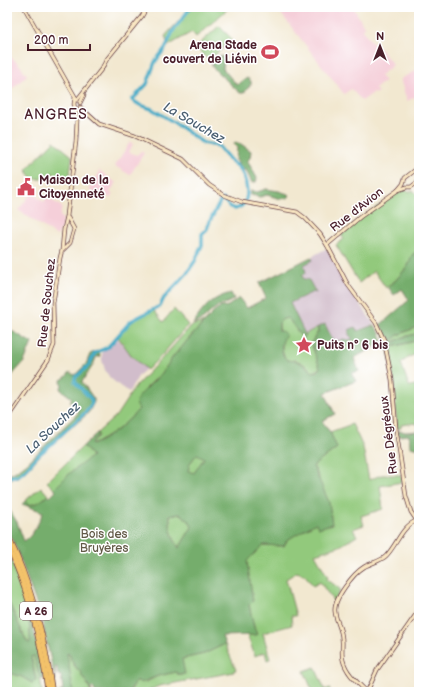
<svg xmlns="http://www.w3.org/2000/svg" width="426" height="699" viewBox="0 0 426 699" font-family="'Balsamiq Sans',sans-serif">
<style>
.built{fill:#f5cfd9}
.industrial{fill:#d1bdcb}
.green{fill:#92c97c;stroke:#6e7454}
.forest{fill:#75ad6c;stroke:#60664c;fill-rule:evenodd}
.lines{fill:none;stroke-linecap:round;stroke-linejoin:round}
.river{stroke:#47acc7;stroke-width:3.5}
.secondary-casing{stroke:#633d44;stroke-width:4.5}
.highway-casing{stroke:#633d44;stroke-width:6}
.secondary{stroke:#fae7c3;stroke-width:3}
.highway{stroke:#f3c26a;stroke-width:4.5}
.labels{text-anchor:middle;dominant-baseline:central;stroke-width:3;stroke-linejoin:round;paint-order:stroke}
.shield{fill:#fff;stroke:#80626b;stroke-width:1}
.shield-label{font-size:11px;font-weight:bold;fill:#4a1f2b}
.poi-label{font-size:12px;font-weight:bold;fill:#4a1f2b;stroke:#fff;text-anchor:start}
.street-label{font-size:12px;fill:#4a1f2b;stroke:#fff}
.park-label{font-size:12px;fill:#635a47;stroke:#fff}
.water-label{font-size:13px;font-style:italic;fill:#495e71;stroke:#fff}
.quarter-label{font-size:14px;letter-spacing:1px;fill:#4a1f2b;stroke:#fff}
</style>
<rect width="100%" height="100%" fill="#fff"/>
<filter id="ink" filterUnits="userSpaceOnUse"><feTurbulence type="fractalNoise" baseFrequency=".025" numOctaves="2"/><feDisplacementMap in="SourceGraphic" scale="8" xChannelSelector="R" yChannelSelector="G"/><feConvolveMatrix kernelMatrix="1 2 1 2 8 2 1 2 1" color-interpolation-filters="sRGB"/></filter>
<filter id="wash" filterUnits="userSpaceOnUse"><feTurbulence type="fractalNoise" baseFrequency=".012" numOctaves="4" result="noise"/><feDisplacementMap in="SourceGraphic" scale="16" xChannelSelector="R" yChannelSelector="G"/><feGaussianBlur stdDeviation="0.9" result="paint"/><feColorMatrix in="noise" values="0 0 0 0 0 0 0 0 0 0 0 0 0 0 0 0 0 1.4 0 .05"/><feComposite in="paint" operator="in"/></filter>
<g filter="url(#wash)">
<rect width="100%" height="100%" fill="#f2e8d0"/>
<!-- built -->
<g class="built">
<polygon points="283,7 353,7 364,26 363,30 375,47 379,47 393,65 380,76 385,81 375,89 378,92 375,94 373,93 362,101 351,89 344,94 278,10"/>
<polygon points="7,50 11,54 10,56 18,63 27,75 7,94"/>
<polygon points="419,69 419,95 407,101 400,79"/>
<polygon points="130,142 133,144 129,152 137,155 141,151 144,153 130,175 115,166"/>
<polygon points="99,170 115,182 116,183 110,192 113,195 111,199 105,194 102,198 89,190 98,175"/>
<polygon points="32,193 44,202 47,197 62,207 60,216 63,219 61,229 57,236 18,210"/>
</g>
<!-- industrial -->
<g class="industrial">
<polygon points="327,248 347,286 374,324 358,331 353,339 348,340 343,339 335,343 331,337 325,324 305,334 290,303 313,292 315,293 303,279 304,265 313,260 311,257"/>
<polygon points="118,339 146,369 139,375 129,392 121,387 110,378 105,370 102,360 102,352"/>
</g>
<!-- green -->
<g class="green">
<polygon points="184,7 230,7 196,37 192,32 168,46 165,36 188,11"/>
<polygon points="219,26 232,39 209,61 196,47"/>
<polygon points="54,141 72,156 69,183 64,182 53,173 49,176 45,176 42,179 33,179 27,171 28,170 27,169"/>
<polygon points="403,189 408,191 414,191 419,196 419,250 412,255 408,266 396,280 386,288 374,271 359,283 336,245 344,239 341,235 365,215"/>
<path d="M 174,309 L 188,325 L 162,355 L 147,370 L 131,355 L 118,337 C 126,323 140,317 154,310 L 163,322 Z"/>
<path d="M 288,318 L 303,338 L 305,337 L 305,334 L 318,327 L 318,332 L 311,343 L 320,368 L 313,372 C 308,367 302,362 295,360 C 294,360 289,361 289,361 C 280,358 283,344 282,338 C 280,332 279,329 279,323 L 283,319 Z"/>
<polygon points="204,322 185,343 182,347 175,354 162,373 147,387 139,409 135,414 115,432 94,444 91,444 98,436 97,433 116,416 135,387 166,354 191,326"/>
<polygon points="419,326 419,333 404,337 393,342 392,347 419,340 419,353 409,357 401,363 409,386 411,386 419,384 419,424 416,424 416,423 401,425 401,428 397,429 394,382 387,345 398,335"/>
<path d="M 352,424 L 363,447 L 369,480 L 381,475 L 401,475 L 402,482 L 380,486 L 383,509 L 361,516 L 364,525 L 353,529 L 357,536 L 340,546 L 315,554 L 328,577 L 327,579 L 341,590 L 334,602 L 320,582 L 313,586 L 305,575 L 297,572 L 286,579 L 296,616 L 291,616 L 292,625 L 263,633 L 270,659 L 267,660 L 265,652 L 255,656 L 247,635 L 257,634 C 247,612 248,585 246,561 L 263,545 L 284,546 L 287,540 L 316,522 L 319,477 L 313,466 L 337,448 L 330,432 Z"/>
<polygon points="83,446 93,456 54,489 47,482"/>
<polygon points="197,454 204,458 194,474 188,471 190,463"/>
<polygon points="41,487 48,495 40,502 29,505 25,501"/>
<path d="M 181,514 L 190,522 L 192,527 L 179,548 C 172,537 169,527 170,515 Z"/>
<polygon points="7,549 30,611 28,612 31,643 27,642 9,603 7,610 7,562 8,564 10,564 7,556"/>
<polygon points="225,644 236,670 233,671 234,672 159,686 146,692 127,692 132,689 135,681 146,682 158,676 176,672 177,674 184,674 181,659 204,654"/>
<path d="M 66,653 L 70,655 C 70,660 77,671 82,673 C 84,680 89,685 91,692 L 73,692 Z"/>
<polygon points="34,656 40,676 42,692 7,692 7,672 22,677 32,683 36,678 31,657"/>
<polygon points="315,667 325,690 329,688 331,692 313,692 304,671"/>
</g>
<!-- forest -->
<g class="forest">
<polygon points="221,56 224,58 223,69 237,85 247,78 251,81 251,84 244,93 240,93 212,67 212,61"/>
<polygon points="235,142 241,144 251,151 250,158 248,160 248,162 257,178 256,182 252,183 246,170 243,170 236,160 237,147 234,145"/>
<polygon points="266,189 279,191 288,194 290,196 287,198 281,199 267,195 260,197 251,195 251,190 257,192"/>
<polygon points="419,250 419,326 398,335 387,345 382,327 379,326 409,300 402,289 394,295 388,287 396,280 408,266 412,255"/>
<path d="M 311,257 L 313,260 L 304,265 L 306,273 L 302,276 L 304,279 L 309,280 L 316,293 L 313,292 L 290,303 L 305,334 L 305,337 L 303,339 L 288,318 L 283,319 L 279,323 L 279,331 L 282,331 L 286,335 C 281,341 280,351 285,358 C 288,362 294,360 297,361 C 304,364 308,368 313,372 L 317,371 L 320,368 L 311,343 L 318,332 L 318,327 L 325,324 L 331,337 L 335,343 L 343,339 L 348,340 L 353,339 L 349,335 L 349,330 L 355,327 L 358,331 L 371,326 L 375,326 C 379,331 383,337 382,343 L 354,358 L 359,371 L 351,373 L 356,381 L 325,393 L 335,414 L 322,421 L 330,432 L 337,448 L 313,466 L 329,502 L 332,524 L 318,528 L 316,523 L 287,540 L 284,546 L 263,545 L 247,561 L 253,601 L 249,605 L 254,627 L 257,635 L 222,636 L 225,644 L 204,654 L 182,659 L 185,674 L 177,674 L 176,672 L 158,676 L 141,683 L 138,681 L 135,681 L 134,686 L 127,692 L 95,692 L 93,687 L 91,689 L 92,692 L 91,692 L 89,686 L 81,675 L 82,673 C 77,670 70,660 70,655 L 67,653 L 73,692 L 59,692 L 63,690 L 61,676 L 58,675 L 57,667 L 55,667 L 56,681 L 55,679 L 41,617 L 17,550 L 7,530 L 7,506 L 17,522 L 24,541 C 33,536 39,522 43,512 L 22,504 L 25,501 L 29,505 C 38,504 42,500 48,495 L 50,497 L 56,491 L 54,489 L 71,472 L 92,456 L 83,446 L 97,433 L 98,435 L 91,443 L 92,445 C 110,437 126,424 139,409 L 136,404 L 138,397 L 162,373 L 175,354 L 182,347 L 185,343 L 213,313 L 221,307 L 228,306 L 239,298 L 247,308 L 266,298 L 259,283 ZM 197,454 L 204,458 L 194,473 L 188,471 L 190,463 ZM 181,514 L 190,522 L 192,527 L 179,548 C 172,537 169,527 170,515 Z"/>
<path d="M 231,293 L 234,299 C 229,303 223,304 217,307 C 206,314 208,319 193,324 C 204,307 211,298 231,293 Z"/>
<polygon points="7,328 32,343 24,362 7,381"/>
<polygon points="419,333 419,340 392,347 391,344 401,338"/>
<path d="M 99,350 L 100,356 L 96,357 C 94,366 86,375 82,382 L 94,399 L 94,402 L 89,412 L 76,424 L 65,432 L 61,437 L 43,452 L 26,471 L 16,478 L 12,478 L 7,481 L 7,476 L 16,471 L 26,464 L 78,413 L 78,411 L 73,402 L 70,401 L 72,398 L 60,389 L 62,386 L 61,380 L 66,377 L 70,372 L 74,375 L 76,374 L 86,364 L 90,354 Z"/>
<polygon points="398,431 402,431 405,432 419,431 419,449 410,447 409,435 398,436"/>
<polygon points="9,603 27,642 30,643 30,629 28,611 30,611 44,679 40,679 34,656 31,657 36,680 32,683 22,677 7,672 7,610"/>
</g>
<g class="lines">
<!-- river -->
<path class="river" d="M 7,478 C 11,476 15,477 19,475 C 29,469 34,457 43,451 C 50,446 55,440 62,434 C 72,423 85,417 92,403 L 91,399 L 75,382 L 75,378 L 89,365 L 95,353 L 108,347 L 131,321 L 160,306 L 164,298 L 187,273 L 195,261 L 202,245 L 202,234 L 207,229 L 210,221 L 221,200 L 223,199 L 230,207 L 235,209 C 254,205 247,176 237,165 L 236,165 L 229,159 L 218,146 L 203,143 L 175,123 L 152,109 L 140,105 L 132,100 L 147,84 L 155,62 L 166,47 L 173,31 L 191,7"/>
</g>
</g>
<g filter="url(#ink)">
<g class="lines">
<!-- secondary casing -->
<g class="secondary-casing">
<g id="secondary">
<polyline points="24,7 77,100"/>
<polyline points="102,68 107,59 142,16 147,7"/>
<polyline points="77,100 103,67"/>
<polyline points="80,103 84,95"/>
<polyline points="80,107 99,124 135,136 183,159 209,185 224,195 242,202 297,212 305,218 320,234 327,245 348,285 376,323 384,340 392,380 396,429 406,496 411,512 419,524"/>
<polyline points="78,111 80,110"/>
<polyline points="398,190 407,187 411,187 419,181"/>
<polyline points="327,245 360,217 398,190 403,184 405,178 419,167"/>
<polyline points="63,250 70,243 74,229 68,218"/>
<polyline points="7,420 48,360 54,345 53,303 60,258 62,250 64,229 67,216 76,141 77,120 74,104 75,97"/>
<path d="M 367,692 C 358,683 346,673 343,660 C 341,653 343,646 342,639 C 342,630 336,621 335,612 C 333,599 354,573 364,567 C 371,563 381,561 386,556 C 397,545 401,527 416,521"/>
<polyline points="367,692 377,670 419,610"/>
</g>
</g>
<!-- highway casing -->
<g class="highway-casing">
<g id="highway">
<path d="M 7,534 C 31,584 45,637 52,692"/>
<path d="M 7,544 C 29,591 41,641 48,692"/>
</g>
</g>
<!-- secondary -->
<use href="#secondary" class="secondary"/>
<!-- highway -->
<use href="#highway" class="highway"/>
</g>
</g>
<!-- icons -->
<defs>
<g id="stadium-bare" transform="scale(1.38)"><path d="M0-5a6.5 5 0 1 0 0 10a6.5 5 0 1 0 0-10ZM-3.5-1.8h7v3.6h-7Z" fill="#d1495b" stroke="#fff" stroke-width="2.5" paint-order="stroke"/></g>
<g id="civic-bare" transform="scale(1.38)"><path d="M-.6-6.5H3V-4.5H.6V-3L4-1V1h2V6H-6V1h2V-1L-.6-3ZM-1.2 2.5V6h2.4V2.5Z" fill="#d1495b" stroke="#fff" stroke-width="2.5" paint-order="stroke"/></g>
<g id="sight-bare" transform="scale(1.38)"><path d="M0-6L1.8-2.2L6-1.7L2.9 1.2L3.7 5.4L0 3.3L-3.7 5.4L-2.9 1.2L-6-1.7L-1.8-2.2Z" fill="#d1495b" stroke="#fff" stroke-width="2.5" paint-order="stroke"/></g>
</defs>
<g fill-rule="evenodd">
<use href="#stadium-bare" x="270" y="52"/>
<use href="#civic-bare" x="26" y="187"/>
<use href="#sight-bare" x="304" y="345"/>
</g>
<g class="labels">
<!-- shield labels -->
<rect class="shield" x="20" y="602" width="32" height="18" rx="3"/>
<g class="shield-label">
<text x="36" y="611">A 26</text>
</g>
<!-- poi labels -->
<g class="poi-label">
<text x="257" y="45" text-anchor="end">Arena Stade<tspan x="257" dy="14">couvert de Liévin</tspan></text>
<text x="39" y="180">Maison de la<tspan x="39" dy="14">Citoyenneté</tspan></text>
<text x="317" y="345">Puits n° 6 bis</text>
</g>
<!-- street labels -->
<g class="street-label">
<text transform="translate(357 210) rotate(-38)">Rue d'Avion</text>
<text transform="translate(47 303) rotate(-84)">Rue de Souchez</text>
<text transform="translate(389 435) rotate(-97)">Rue Dégréaux</text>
</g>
<!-- park labels -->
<g class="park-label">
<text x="104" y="534">Bois des<tspan x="104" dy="14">Bruyères</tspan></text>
</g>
<!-- water labels -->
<g class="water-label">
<text transform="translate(194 123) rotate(30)">La Souchez</text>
<text transform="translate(53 428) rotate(-43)">La Souchez</text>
</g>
<!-- quarter labels -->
<g class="quarter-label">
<text x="56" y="114">ANGRES</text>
</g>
</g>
<!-- margin -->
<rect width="426" height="699" fill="none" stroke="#fff" stroke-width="24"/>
<!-- north arrow -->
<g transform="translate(380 46)" stroke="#ffffff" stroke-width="3" paint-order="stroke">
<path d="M0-3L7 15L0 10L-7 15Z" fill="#4a1f2b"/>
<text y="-6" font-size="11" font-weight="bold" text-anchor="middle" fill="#4a1f2b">N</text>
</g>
<!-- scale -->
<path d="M28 44v6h62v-6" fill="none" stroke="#4a1f2b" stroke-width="2"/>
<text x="34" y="44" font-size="12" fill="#4a1f2b" stroke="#ffffff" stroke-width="3" paint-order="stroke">200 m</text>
</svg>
